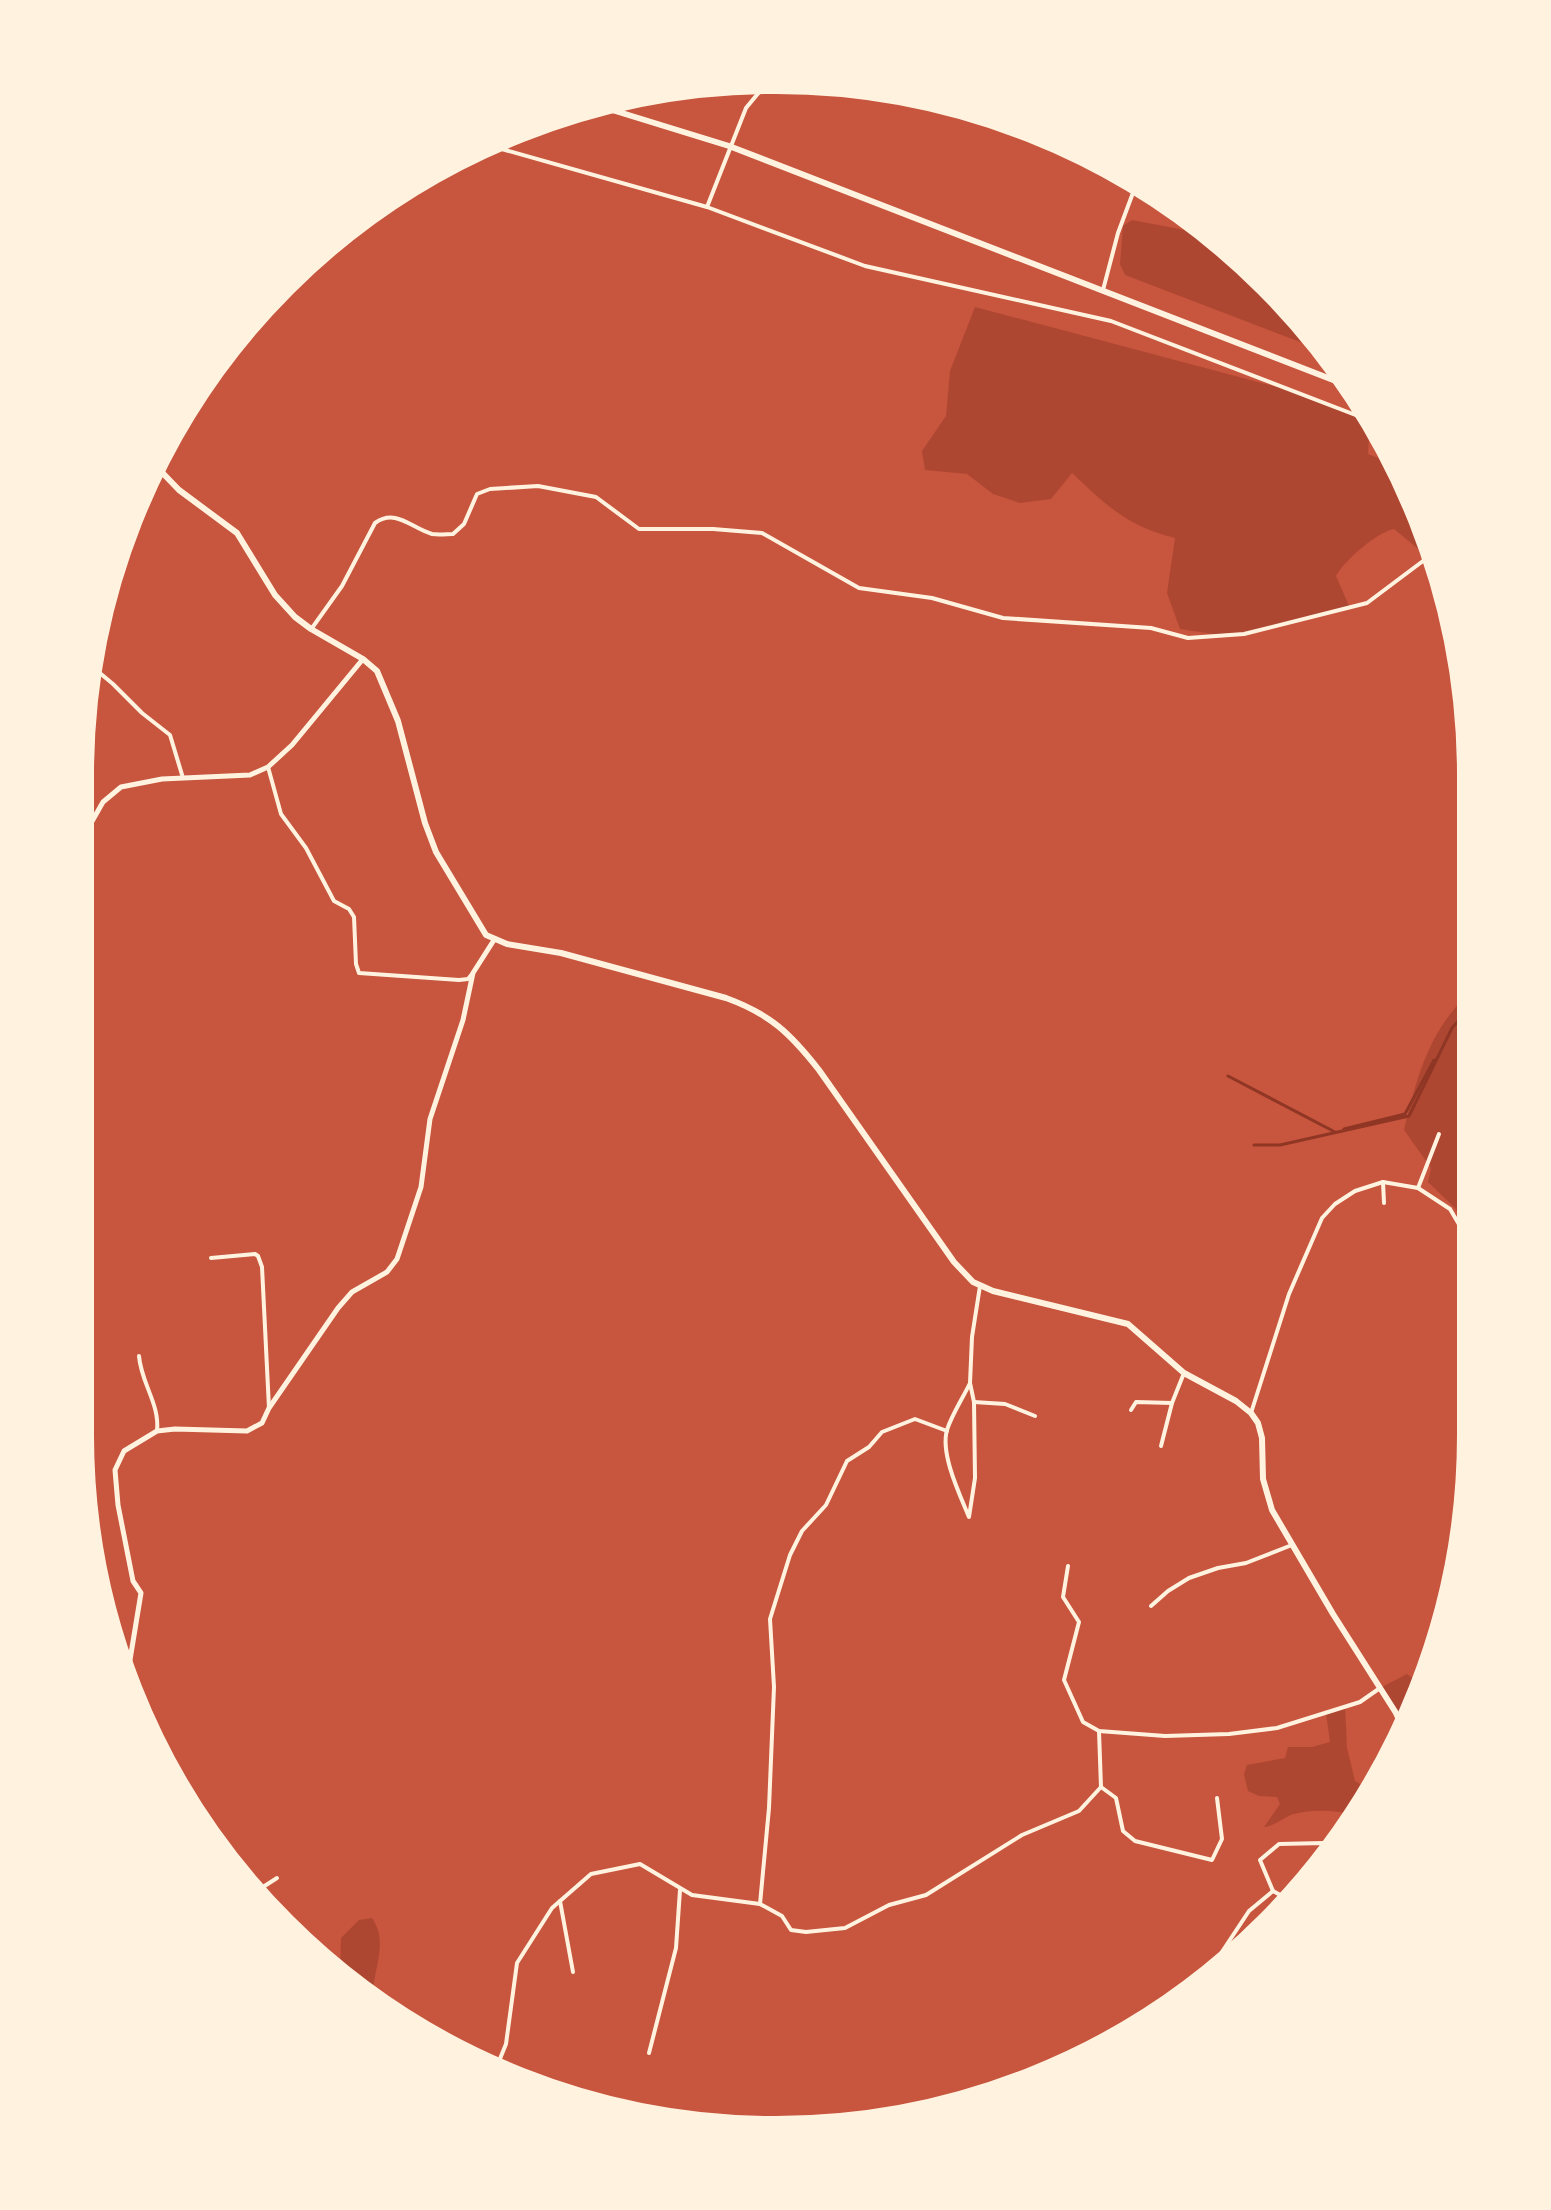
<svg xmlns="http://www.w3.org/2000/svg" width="1551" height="2210" viewBox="0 0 1551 2210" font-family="Arial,sans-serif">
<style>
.green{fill:#ae4732}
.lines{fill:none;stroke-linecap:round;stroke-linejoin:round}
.stream{stroke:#8f3625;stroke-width:3}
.minor{stroke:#fff3e0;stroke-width:4}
.tertiary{stroke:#fff3e0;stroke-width:5}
.secondary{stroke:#fff3e0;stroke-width:5}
.primary{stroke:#fff3e0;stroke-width:6}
.rim{fill:none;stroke:#fff3e0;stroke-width:4}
</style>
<rect width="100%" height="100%" fill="#c8553d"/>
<!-- green -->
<g class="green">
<polygon points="1132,220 1211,235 1269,283 1316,348 1125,275 1120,264 1123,226"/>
<path d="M 975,307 L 1296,392 L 1366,419 L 1370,423 L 1368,454 L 1401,467 L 1431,555 L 1427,556 L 1394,529 C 1377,532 1344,561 1336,576 L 1350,608 L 1244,634 L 1219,635 L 1180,629 L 1167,593 L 1175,538 C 1127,526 1107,506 1072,473 L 1051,499 L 1020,503 L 993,494 L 967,474 L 925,470 L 922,451 L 946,416 L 950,371 Z"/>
<path d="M 1473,989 L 1473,1240 L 1455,1208 L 1428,1182 L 1431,1168 L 1404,1130 C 1418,1073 1429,1030 1473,989 Z"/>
<polygon points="1407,1674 1424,1687 1420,1702 1404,1731 1380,1688"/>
<path d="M 1345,1706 L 1347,1748 L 1355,1781 L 1372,1791 L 1360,1814 C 1337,1812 1317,1808 1294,1814 C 1283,1817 1276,1826 1264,1827 L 1280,1804 L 1277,1797 L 1259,1796 L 1248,1791 L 1244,1774 L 1247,1765 L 1285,1758 L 1288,1747 L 1312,1747 L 1330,1742 L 1326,1713 Z"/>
<path d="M 372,1918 C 389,1942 373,1969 373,1995 L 340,1974 L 341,1938 L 359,1920 Z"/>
</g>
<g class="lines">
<!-- stream -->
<g class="stream">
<polyline points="1228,1076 1335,1132"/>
<polyline points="1344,1129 1405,1114 1434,1060"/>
<polyline points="1254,1145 1280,1145 1409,1116 1452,1028 1473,1004"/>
</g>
<!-- minor -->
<g class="minor">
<polyline points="484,144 707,207 865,266 1111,321 1366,419"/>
<polyline points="707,207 746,108 770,79"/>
<polyline points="1103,290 1118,233 1137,182"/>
<polyline points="1427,556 1433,562"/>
<path d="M 312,628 L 342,586 L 375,523 C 396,508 411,528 432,534 C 439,535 447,534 453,534 L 464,524 L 477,494 L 490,489 L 538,486 L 596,497 L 639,529 L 713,529 L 762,533 L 859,588 L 932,598 L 1003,618 L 1151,628 L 1188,638 L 1244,634 L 1367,603 L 1431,555"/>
<polyline points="89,664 113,684 142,713 170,735 183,778"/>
<polyline points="268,767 281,814 306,848 334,901 349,909 354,917 356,964 359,973 459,980 468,979 472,974"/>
<polyline points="78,1018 82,1002 78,998"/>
<polyline points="1383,1182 1384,1203"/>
<polyline points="1418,1188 1439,1134"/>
<polyline points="211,1258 255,1254 258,1256 262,1267 269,1408"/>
<path d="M 139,1356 C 141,1383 160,1404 157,1431"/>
<path d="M 970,1383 C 963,1398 952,1414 947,1430 C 940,1454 960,1495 969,1517 L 975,1478 L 974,1402 L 970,1383 L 972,1337 L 980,1286"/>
<polyline points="974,1402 1005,1404 1035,1416"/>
<polyline points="1131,1410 1136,1402 1172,1403 1184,1373"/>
<polyline points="1251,1413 1289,1294 1322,1218 1335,1204 1355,1191 1383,1182 1418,1188 1450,1209 1467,1238 1469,1261 1464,1327"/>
<polyline points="1161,1446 1172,1403"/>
<polyline points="1464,1530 1459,1521 1463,1498 1467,1493"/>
<polyline points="1068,1566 1063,1597 1079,1622 1064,1680 1083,1722 1099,1731 1165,1736 1229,1734 1277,1728 1360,1702 1380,1688"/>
<polyline points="1151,1606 1168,1591 1189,1578 1218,1568 1246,1563 1292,1545"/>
<polyline points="1101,1787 1116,1798 1123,1831 1135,1841 1212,1860 1222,1839 1217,1798"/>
<polyline points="1273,1891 1291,1901"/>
<polyline points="258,1894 263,1887 277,1878"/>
<polyline points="560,1901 573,1972"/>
<polyline points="760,1904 769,1808 774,1687 770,1619 790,1555 802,1531 826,1505 847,1461 869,1447 882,1432 915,1419 947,1431"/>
<polyline points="1210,1970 1249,1911 1273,1891 1260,1860 1279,1844 1324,1843 1334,1848"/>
<polyline points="649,2053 676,1948 680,1890"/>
<polyline points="495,2071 506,2044 517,1963 552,1908 591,1874 640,1864 692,1895 760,1904 782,1916 791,1930 806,1932 845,1928 889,1905 926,1895 1022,1835 1079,1811 1101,1787 1099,1731"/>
</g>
<!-- tertiary -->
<polyline class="tertiary" points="78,846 103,802 121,787 162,779 250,775 268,767 292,745 363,659"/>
<!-- secondary -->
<polyline class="secondary" points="128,1672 141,1593 133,1581 118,1505 115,1470 124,1451 157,1431 175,1429 247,1431 262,1423 269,1408 338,1308 352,1292 387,1272 397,1259 421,1187 430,1119 463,1020 473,973 494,940"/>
<!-- primary -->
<g class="primary">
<polyline points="596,105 729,146 1341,383"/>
<path d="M 153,463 L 179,490 L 237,533 L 275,595 L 295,617 L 311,629 L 363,659 L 377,671 L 398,721 L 425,823 L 436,852 L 486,935 L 507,944 L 561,953 L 726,998 C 770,1014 790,1033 819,1070 L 954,1262 L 973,1282 L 993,1291 L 1128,1324 L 1184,1373 L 1236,1401 L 1251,1413 L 1258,1423 L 1262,1438 L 1263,1479 L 1272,1510 L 1333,1614 L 1396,1713 L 1404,1731"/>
</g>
</g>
<!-- crop -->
<path d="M0 0H1551V2210H0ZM775 92H776A683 683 0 0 1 1459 775V1435A683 683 0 0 1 776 2118H775A683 683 0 0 1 92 1435V775A683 683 0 0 1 775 92Z" fill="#fff3e0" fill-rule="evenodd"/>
<path class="rim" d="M775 92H776A683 683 0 0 1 1459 775V1435A683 683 0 0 1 776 2118H775A683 683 0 0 1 92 1435V775A683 683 0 0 1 775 92Z"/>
</svg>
